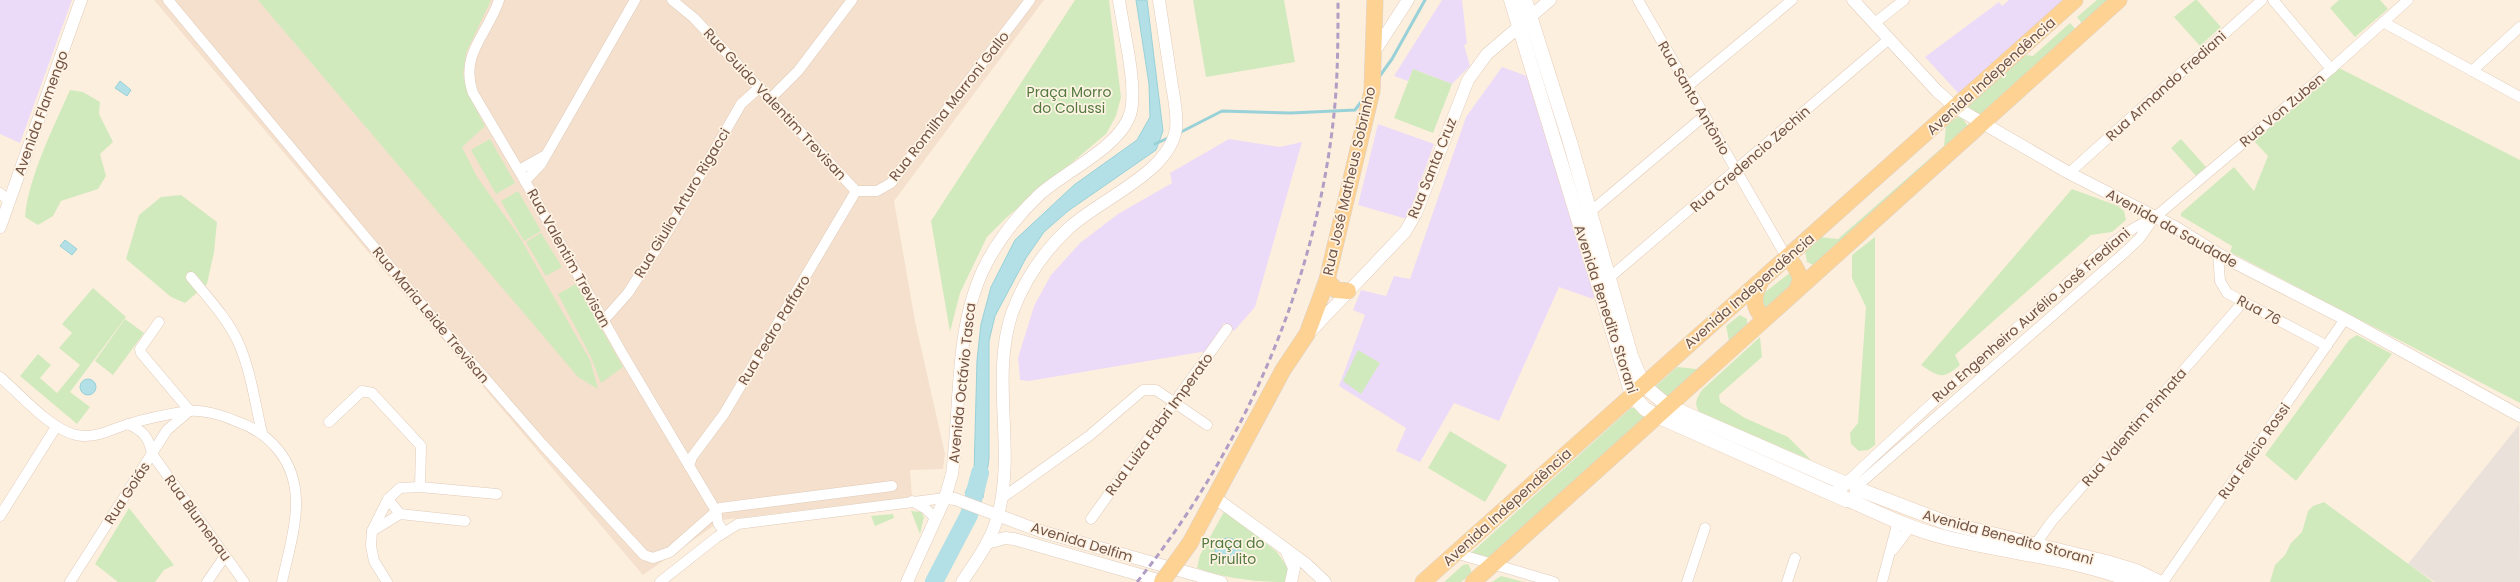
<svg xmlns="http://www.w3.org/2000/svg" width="2520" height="582" viewBox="0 0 2520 582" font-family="Poppins,sans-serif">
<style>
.residential{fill:#f4e0cc}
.industrial{fill:#eae1da}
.education{fill:#ecdbf8}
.green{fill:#d1eabd}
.water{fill:#b2e0e6;stroke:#98d1d8}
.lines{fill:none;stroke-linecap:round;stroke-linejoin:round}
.stream{stroke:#98d1d8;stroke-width:3}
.river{stroke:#b2e0e6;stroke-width:18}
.minor-casing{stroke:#e0cbba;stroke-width:11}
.tertiary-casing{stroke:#e0cbba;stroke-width:13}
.secondary-casing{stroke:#e8cdba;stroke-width:15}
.primary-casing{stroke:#dad3cf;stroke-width:17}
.minor{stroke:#fff;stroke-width:10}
.tertiary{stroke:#fff;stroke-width:12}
.secondary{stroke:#fff;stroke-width:14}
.primary{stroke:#fed293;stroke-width:16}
.rail{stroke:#b19ec5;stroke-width:3;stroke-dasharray:6 4;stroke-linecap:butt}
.primary-bridge-casing{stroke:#dad3cf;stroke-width:17;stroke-linecap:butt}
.primary-bridge{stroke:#fed293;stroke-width:16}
.labels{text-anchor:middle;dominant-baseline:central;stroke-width:3.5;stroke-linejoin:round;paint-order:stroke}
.street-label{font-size:14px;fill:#725446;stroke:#fff3e4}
.park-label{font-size:14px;fill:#52793e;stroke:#fff3e4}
</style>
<rect width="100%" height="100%" fill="#fdefde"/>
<!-- residential -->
<polygon class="residential" points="154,0 1044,0 894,201 915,321 945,454 943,469 910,470 912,497 722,520 643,575"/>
<!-- industrial -->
<polygon class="industrial" points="2519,425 2520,582 2435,582 2408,564"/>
<!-- education -->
<g class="education">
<polygon points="0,0 72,0 20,143 0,134"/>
<polygon points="1442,0 1462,0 1467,44 1464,45 1470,66 1452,84 1413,69 1408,81 1394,76"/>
<polygon points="2009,0 2064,0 1959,94 1925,57 1999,2 2002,6"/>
<polygon points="1502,67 1532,78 1596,291 1593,299 1559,287 1499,421 1454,403 1420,462 1396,451 1406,428 1339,386 1365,315 1353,310 1361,290 1386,296 1394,276 1410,279 1466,117"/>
<polygon points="1378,124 1434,144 1407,219 1358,205"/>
<polygon points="1229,139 1280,147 1302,142 1255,307 1234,331 1224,323 1207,351 1029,381 1020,380 1018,358 1034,306 1051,275 1080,243 1118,214 1172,183 1170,173"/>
</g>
<!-- green -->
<g class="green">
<polygon points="258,0 491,0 466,53 463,75 472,102 485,126 462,147 477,177 519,236 590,360 598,389 578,377"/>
<polygon points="1075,0 1109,0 1121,97 1116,116 1106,134 1007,217 987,237 960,293 950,332 931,221"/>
<polygon points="1193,0 1284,0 1295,62 1206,77"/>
<polygon points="2097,0 2115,0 2085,27 2077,17"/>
<polygon points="2195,0 2197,0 2221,27 2200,46 2174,17"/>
<polygon points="2339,0 2380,0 2388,9 2355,37 2330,8"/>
<polygon points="2070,23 2079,33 1982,117 1967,106 2025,55 2033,56"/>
<polygon points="2339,68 2520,160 2520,403 2230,252 2232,246 2181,216 2181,213 2234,167 2254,191 2268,156 2254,141"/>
<polygon points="1413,69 1452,84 1433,133 1394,118"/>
<path d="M 70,90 L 83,92 L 100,102 L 99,114 L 113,142 L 100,154 L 106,176 L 98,189 L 61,201 L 53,216 L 38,225 L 25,217 C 28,178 54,126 70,90 Z"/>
<polygon points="1958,117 1962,118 1968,126 1813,265 1807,262 1805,251 1820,237 1838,239 1944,146 1946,125"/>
<polygon points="490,139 515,183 496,194 471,150"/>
<polygon points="2181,139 2206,167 2196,176 2171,148"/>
<path d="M 2072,189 L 2118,206 L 2124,211 L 2126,220 L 2112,232 L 2091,235 L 1955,355 L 1960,365 C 1943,380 1939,377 1921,365 Z"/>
<polygon points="518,191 541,231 524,241 501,201"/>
<polygon points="181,195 217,222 214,252 207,284 185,303 171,297 126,259 139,215 161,197"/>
<polygon points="541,233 562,267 546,276 526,242"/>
<polygon points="1875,237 1875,445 1868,450 1859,451 1851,444 1850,433 1858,423 1866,307 1852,278 1852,255"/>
<polygon points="1791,272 1798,281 1765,309 1760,296"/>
<polygon points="576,284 623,367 601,383 591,357 558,294"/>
<polygon points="93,288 126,317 70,392 90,407 77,424 20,376 38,354 51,365 40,378 57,393 80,365 59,348 72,333 62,324"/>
<polygon points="1740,315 1747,319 1747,327 1670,396 1665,396 1655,387 1677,367 1697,369 1729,341 1726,326"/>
<polygon points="125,319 144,333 113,375 95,361"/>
<polygon points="2357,335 2392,354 2296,481 2265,455 2349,340"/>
<path d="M 1760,337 L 1762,357 L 1719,395 L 1720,402 L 1745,418 L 1788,437 L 1811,460 L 1701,414 C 1693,405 1696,399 1702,390 Z"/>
<polygon points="1358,350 1380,363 1361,394 1343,381"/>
<polygon points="1631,408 1635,408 1647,419 1492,560 1471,553"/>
<polygon points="1450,431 1507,465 1485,502 1428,468"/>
<polygon points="2324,502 2433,582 2270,582 2275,565 2285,555 2291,543 2302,532 2308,511 2313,506"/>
<polygon points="129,508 174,565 164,570 155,582 118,582 95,564"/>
<path d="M 1225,510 L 1277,552 L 1290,571 L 1288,582 C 1256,582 1227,579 1197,568 L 1200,555 Z"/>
<polygon points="911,511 921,512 924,517 920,534"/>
<polygon points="893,514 894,518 875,526 871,516"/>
<polygon points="1468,564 1471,570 1471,574 1461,582 1444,582 1463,565"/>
<polygon points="1501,576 1524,582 1492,582"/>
</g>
<!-- water -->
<g class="water">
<polygon points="1136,0 1147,0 1163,131 1156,150 1068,211 1044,232 1026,258 995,316 989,341 989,459 983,498 965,493 974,473 977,360 981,324 991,287 1015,240 1074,185 1137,140 1150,117 1149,84"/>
<polygon points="120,81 131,90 127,96 115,88"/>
<polygon points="65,240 77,249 72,255 60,246"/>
<circle cx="88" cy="387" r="8"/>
<polygon points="962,515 974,521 943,582 928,582"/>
<circle cx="1228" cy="551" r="13"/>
</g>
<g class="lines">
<!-- stream -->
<g class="stream">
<polyline points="1379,77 1392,59 1425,0"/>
<polyline points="1179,133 1222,111 1291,113 1355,110 1364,98"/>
<polyline points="1155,144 1168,138"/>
</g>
<!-- river -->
<polyline class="river" points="934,582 969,515 980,473"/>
<!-- minor casing -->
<g class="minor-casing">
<g id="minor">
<polyline points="168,0 443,330 543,445 644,555 653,558 670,552 720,508 892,486"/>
<path d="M 499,0 C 488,34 459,54 473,93 L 525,181 L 622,353 L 716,511 L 718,523 L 724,532"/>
<polyline points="672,0 694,18 856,191"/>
<polyline points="1638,0 1787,258"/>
<polyline points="2273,0 2331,69"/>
<polyline points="1876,22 1904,0"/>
<polyline points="2383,22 2520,97"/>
<polyline points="2472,71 2520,27"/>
<polyline points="1688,86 1792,0"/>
<polyline points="771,98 798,71 852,0"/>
<polyline points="519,170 544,156"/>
<polyline points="2069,173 2262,0"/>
<polyline points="525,181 541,164 635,0"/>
<polyline points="856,191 877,191 891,183 1030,0"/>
<polyline points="0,193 9,201"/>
<polyline points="1590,212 1704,116"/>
<polyline points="2218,254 2220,281 2227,293 2327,346"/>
<path d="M 191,277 C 208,298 228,319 239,344 C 251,372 255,403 262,433"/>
<polyline points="1609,278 1889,39"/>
<polyline points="604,320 628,293 668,231 741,104 760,87"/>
<polyline points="159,322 140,349 141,353 190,411"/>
<path d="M 0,377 C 21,395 50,429 76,435 C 97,439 110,429 129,424 C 148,418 169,414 188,411 C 203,409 225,416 238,422 C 256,428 268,437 279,451 C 310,490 291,539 282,582"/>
<polyline points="329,422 362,391 372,393 421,446 420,487"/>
<path d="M 128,424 C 143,431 149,437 152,454 L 244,582"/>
<polyline points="689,466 692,457 724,414 856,191"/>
<path d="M 1848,481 C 1915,418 1983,357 2052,297 C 2086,268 2113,235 2154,218"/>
<polyline points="1857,486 2123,254 2139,239 2154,218 2331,69 2408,0"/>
<polyline points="1002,498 1089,436 1143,390 1156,390 1207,425"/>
<polyline points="388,499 400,514 465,521"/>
<polyline points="912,501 926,509 935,518"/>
<polyline points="0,516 56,427"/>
<polyline points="1091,519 1227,329"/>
<polyline points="372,531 400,514"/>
<polyline points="2032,549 2052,521 2243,302"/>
<polyline points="1893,550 1910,527"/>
<polyline points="1455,553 1554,582"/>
<polyline points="70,582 167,430 187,413"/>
<polyline points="207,582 225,556"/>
<polyline points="387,582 374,561 371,546 372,531 388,499 400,488 420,487 497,494"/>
<polyline points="660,582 717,537 738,524 945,498"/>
<polyline points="1687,582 1705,528"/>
<polyline points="1787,582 1795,558"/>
<polyline points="1882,582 1898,521"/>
<polyline points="2163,582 2345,319"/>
</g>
</g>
<!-- tertiary casing -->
<g class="tertiary-casing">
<g id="tertiary">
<polyline points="1853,0 1937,91 1955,107 2069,173 2175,227 2218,254 2345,319 2520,416"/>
<polyline points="1373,54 1408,0"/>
<polyline points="0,227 81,0"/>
<polyline points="1310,332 1405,232 1416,213 1468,80 1487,54 1550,0"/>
<polyline points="1214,497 1306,564 1325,582"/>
<polyline points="945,498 955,499 1040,531 1221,582"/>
<polyline points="987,543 1005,538 1014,539 1165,582"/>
<polyline points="1287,552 1294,568 1291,582"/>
<path d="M 907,582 L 945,498 L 952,474 C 961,406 954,326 986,264 C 999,239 1018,215 1039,195 C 1065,171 1123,146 1131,111 C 1137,82 1123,30 1119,0"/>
<path d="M 962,582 C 976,561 992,540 998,515 C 1016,450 990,378 1012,313 C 1024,281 1044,251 1069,228 C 1100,199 1169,173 1176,129 C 1178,113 1173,94 1171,79 C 1167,53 1163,26 1159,0"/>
</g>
</g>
<!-- secondary casing -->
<g class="secondary-casing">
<g id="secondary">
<polyline points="1511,0 1632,395 1645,409 1657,416 1846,500 1854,498 1857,494 1857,486 1851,482 1844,483 1840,489 1841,496"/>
<polyline points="1525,0 1570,142 1631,356 1643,385 1668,406 1844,483"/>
<polyline points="1858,489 1947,523 2106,562 2136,571 2159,582"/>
<path d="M 1849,500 C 1879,513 1908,528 1940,536 C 2004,553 2073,557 2135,582"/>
</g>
</g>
<!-- primary casing -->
<g class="primary-casing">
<g id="primary">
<polyline points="1787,258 1794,265 1801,278 1797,290"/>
<polyline points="1327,280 1336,290 1348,291"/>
<path d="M 1760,283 C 1753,297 1752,307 1764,318"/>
<polyline points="1190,543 1283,370 1307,334 1327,280 1372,91 1375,0"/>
<polyline points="1423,582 2075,0"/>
<polyline points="1473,582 2119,0"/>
</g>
</g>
<!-- minor -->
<use href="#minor" class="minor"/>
<!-- tertiary -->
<use href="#tertiary" class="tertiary"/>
<!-- secondary -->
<use href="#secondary" class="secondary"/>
<!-- primary -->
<use href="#primary" class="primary"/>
<!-- rail -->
<path class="rail" d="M 1137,582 C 1241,453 1314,288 1333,123 C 1338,82 1338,41 1338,0"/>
<!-- primary-bridge casing -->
<g class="primary-bridge-casing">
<polyline id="primary-bridge" points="1162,582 1190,543"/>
</g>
<!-- primary-bridge -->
<use href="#primary-bridge" class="primary-bridge"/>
</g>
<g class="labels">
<!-- street labels -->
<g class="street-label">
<text transform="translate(1991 76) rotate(-42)">Avenida Independência</text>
<text transform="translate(2166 86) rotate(-42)">Rua Armando Frediani</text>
<text transform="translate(1694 98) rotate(60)">Rua Santo Antônio</text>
<text transform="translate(775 104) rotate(47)">Rua Guido Valentim Trevisan</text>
<text transform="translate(949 106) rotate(-52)">Rua Romilha Marroni Gallo</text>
<text transform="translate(2282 110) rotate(-40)">Rua Von Zuben</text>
<text transform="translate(41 113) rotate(-70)">Avenida Flamengo</text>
<text transform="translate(1750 159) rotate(-41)">Rua Credencio Zechin</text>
<text transform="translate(1432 168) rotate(-68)">Rua Santa Cruz</text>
<text transform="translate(1349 181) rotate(-77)">Rua José Matheus Sobrinho</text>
<text transform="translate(682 203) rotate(-59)">Rua Giulio Arturo Rigacci</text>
<text transform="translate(2172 228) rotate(29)">Avenida da Saudade</text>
<text transform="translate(569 258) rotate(61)">Rua Valentim Trevisan</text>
<text transform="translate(1749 291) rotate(-41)">Avenida Independência</text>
<text transform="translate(1606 309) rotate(72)">Avenida Benedito Storani</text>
<text transform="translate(2259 310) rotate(28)">Rua 76</text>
<text transform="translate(431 315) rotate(50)">Rua Maria Leide Trevisan</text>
<text transform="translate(2031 315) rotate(-41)">Rua Engenheiro Aurélio José Frediani</text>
<text transform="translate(774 330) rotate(-59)">Rua Pedro Paffaro</text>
<text transform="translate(962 383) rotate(-84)">Avenida Octávio Tasca</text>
<text transform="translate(1159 424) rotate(-54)">Rua Luiza Fabri Imperato</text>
<text transform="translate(2134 427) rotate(-49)">Rua Valentim Pinhata</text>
<text transform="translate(2254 451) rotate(-55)">Rua Felício Rossi</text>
<text transform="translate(127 493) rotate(-57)">Rua Goiás</text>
<text transform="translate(1507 507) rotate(-42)">Avenida Independência</text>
<text transform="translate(198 518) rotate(54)">Rua Blumenau</text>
<text transform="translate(2008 537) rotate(15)">Avenida Benedito Storani</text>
<text transform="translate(1082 542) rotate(17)">Avenida Delfim</text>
</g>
<!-- park labels -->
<g class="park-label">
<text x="1069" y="92">Praça Morro<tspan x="1069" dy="16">do Colussi</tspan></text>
<text x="1233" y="543">Praça do<tspan x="1233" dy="16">Pirulito</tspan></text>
</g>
</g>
</svg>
